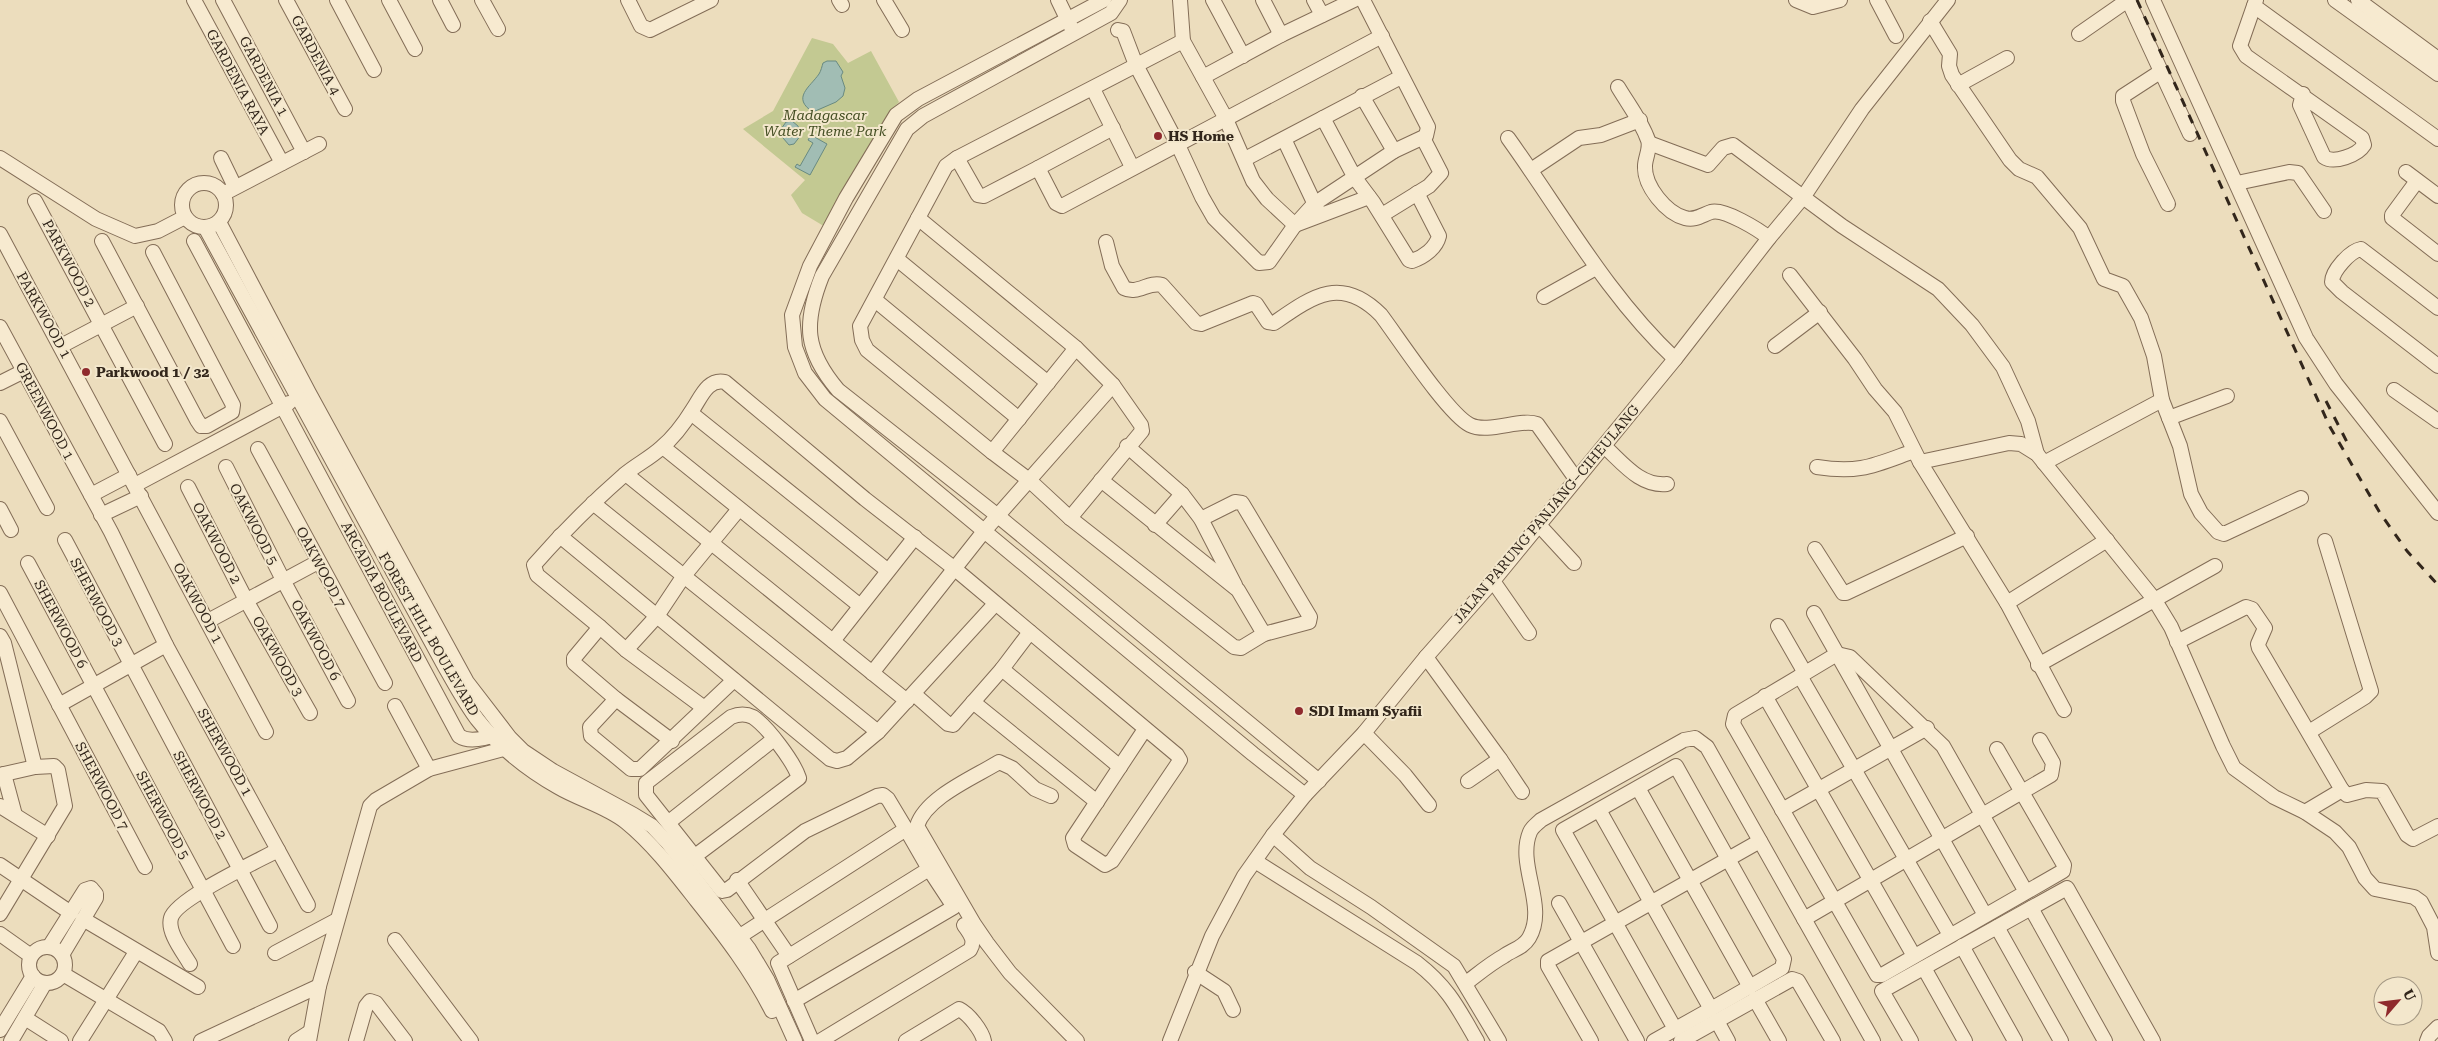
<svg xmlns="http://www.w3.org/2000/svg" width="2438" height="1041" viewBox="0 0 2438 1041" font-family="'Roboto Serif',serif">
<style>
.green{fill:#c3c992}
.water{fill:#a1bdb4;stroke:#698a81}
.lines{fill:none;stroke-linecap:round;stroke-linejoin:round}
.minor-casing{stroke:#836d57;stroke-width:16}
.minor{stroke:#f7ead0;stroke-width:14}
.rail{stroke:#32261b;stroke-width:3;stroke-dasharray:9 9;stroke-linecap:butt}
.poi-dot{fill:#8f2a2d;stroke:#f3e7cc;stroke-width:2}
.labels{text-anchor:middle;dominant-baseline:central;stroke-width:4;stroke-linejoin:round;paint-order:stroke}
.street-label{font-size:14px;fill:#32261b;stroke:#f3e7cc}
.park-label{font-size:14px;font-style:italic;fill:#444e23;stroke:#f3e7cc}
.poi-label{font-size:14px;font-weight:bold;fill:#32261b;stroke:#f3e7cc;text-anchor:start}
</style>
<rect width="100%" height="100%" fill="#ecddbd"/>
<!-- green -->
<polygon class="green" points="812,38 833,44 848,63 871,51 899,102 890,112 827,228 802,213 791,195 805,180 743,129 773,111"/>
<!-- water -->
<g class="water">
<path d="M 827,61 L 836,61 L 843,72 L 841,76 L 845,88 L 843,96 L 836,102 L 813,112 C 791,98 810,87 819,74 C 821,71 822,66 823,63 Z"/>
<polygon points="792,121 798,126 801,135 794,144 789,145 783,138 781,129 786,122"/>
<polygon points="811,135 827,144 810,175 795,167 797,164 800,166 813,143 808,140"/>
</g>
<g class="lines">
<!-- minor casing -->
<g class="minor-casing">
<g id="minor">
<polyline points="194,0 282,163"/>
<polyline points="223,0 304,152"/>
<polyline points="286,0 345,109"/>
<polyline points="337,0 374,70"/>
<polyline points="389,0 415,49"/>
<polyline points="440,0 453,25"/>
<polyline points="482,0 498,29"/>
<polyline points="628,0 641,26 650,30 711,0"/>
<polyline points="839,0 842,5"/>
<polyline points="884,0 902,30"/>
<polyline points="1058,0 1072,29"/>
<polyline points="1104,0 918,99 896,115 846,198 810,266 792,315 795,347 805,373 825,399 1253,754 1305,795"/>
<path d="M 1120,0 L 1111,13 L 923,116 L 907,129 L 822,276 C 803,324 805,351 838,390 L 998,516 L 1319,781"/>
<polyline points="1180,0 1183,41 1225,117 1253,181 1267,199 1295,225 1369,197"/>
<polyline points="1213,0 1243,56"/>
<polyline points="1263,0 1281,35"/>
<polyline points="1314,0 1322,15"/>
<polyline points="1796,0 1813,7 1840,0"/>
<polyline points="1877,0 1896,36"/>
<polyline points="2128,0 2190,134"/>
<polyline points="2153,0 2306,338 2336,384 2438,513"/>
<path d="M 2256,0 L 2240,46 L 2246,56 L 2362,138 L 2364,145 C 2358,155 2334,164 2324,157 L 2300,105 L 2303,94"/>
<polyline points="2335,0 2438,74"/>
<polyline points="2358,0 2438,59"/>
<polyline points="2254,6 2438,139"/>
<polyline points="1930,21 1950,54 1949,66 1952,75 2010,160 2019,169 2037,177 2080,228 2104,279 2123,286 2141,318 2154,356 2162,400 2180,446 2191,494 2201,513 2218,532 2224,534 2301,498"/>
<polyline points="1118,30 1123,31 1136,65 1178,145 1202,197 1214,218 1259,263 1269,262 1295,225 1314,204 1394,151 1426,136 1428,127 1363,0"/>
<polyline points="2079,34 2128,0"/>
<polyline points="1183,41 957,158 946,166 860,326 862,340 867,350 992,452 1029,480 1070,518 1234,647 1241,648 1264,634 1309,622 1310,617 1242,503 1235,502 1201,519"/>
<polyline points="2160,72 2123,96 2123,101 2143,154 2168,204"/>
<polyline points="1203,77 1281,35 1354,0"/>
<polyline points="1958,85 2007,58"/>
<path d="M 1618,87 C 1628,104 1641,120 1648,140 C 1651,148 1645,158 1645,166 C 1644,186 1666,213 1685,218 C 1695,221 1702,215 1711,212 C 1724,208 1759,230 1769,238"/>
<polyline points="1093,89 1132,167"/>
<polyline points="1362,96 1394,151"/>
<path d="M 1323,118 L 1355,178 L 1373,202 L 1409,260 L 1412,261 C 1424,257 1436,248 1439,236 L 1417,193"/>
<path d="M 1508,138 C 1562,213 1607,295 1675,359"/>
<polyline points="1284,139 1318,211"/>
<polyline points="1649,143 1708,165 1723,148 1733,145 1842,226 1938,289 1972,325 2003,367 2028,421 2037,454"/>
<polyline points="0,158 96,219 135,236 158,231 185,217"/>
<polyline points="221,158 235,187"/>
<polyline points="957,158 978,195 984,196 1038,168 1056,203 1062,206 1382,36"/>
<polyline points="1245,159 1401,77"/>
<polyline points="1038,168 1113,128"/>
<polyline points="1531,170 1579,138 1601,135 1640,120"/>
<polyline points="2406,172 2438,196"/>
<polyline points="2417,181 2392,215 2392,218 2438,254"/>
<polyline points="2237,183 2289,172 2298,173 2324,211"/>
<circle cx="204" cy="205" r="22"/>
<polyline points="223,194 319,144"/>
<polyline points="35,201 165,444"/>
<polyline points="1382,215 1429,186 1441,173 1423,138"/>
<polyline points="918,218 1076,348 1113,385 1141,425 1142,431 1070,518"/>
<polyline points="219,222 309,393 467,682 510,738 523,751 553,771 634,815 652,826 668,843 749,949 767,979 795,1041"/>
<path d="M 205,227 L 445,667 C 455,684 465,703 477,719 C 499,747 528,770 558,787 C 580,800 606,806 626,822 C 653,844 675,873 697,901 C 725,936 751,970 772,1011"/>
<polyline points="0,234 266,732"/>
<polyline points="102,241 197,420 201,426 207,426 232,412 233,405 153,252"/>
<path d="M 194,241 L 459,736 C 469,743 487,738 498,734"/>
<path d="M 1106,242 L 1112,266 L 1124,288 C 1138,295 1148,281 1162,285 L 1196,323 L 1201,324 L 1253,303 L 1256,304 L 1268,322 L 1274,323 C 1313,296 1341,275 1381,315 C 1399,339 1448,414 1470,425 C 1488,434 1521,418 1537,424 L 1576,479"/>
<polyline points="897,259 1048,383"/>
<polyline points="1790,275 1855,359 1875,389 1895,412 1920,462 2007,603 2064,710"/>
<polyline points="1544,297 1596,268"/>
<polyline points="875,300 1019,419"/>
<path d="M 2438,308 L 2361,249 C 2350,251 2332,271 2332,282 L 2342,292 L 2438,366"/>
<path d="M 0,327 L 111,532 L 166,645 L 278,850 C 258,861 176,899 171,918 C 167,932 183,952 190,964"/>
<polyline points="61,346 137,306"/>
<polyline points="1775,346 1820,312"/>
<polyline points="0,383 24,371"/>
<polyline points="2394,390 2438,421"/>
<polyline points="691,413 887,570"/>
<polyline points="2169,418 2227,396"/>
<polyline points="0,421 47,508"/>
<polyline points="1127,446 1182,494 1201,519 1235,585"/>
<path d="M 1604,446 C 1622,462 1640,487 1667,484"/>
<polyline points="663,447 859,605"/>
<polyline points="258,449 385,683"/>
<polyline points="992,452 1076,348"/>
<polyline points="1920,462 2009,443 2021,444 2037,454 2154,599 2171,627 2223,746 2234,768 2274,797 2305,812 2335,832 2349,847 2365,878 2375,889 2414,897 2421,902 2434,927 2438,953"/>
<polyline points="2044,463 2162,400"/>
<polyline points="226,467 283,580 348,701"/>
<path d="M 1817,467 C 1860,474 1875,465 1914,451"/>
<polyline points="626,474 907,701"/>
<polyline points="1101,480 1238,590 1264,634"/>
<polyline points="135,485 289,403"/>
<polyline points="188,487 246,600 310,713"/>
<polyline points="91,495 129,475"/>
<polyline points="593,503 878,732"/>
<polyline points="0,509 11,530"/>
<polyline points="101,515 141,496"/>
<polyline points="1155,525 1182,494"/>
<polyline points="1539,525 1574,563"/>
<polyline points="560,536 830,759 837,761 847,758 878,732 995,604"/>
<polyline points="65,540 270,926"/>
<polyline points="1815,549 1843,593 1846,593 1967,536"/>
<polyline points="28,563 233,946"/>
<polyline points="1493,581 1529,633"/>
<polyline points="0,593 145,867"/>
<polyline points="2007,603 2107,540"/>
<polyline points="1814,613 1985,915"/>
<polyline points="208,621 318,562"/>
<polyline points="1778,626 1805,673"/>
<polyline points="600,627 626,650 703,707"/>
<polyline points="0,636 4,643 35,767"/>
<polyline points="833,641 915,537"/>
<polyline points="2177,642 2246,607 2252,609 2265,628 2258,644 2259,648 2342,790 2305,812"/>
<polyline points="626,650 657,616 683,577 739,509"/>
<polyline points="1426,657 1500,759 1522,792"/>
<polyline points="2038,665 2215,566"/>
<polyline points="1002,669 1120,767"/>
<polyline points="872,673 985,530 1113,385"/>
<polyline points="1800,676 1950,935"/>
<path d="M 734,680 L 640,769 L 631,769 L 591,736 L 590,727 L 616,699 L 574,663 L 574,658 L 600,627 L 537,575 L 534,565 C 562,533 592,503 624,475 C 636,465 650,458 661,448 C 673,438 685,422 693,409 C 701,397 708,378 725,382 L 865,499 L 955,569 L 1177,755 L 1180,760 L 1177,765 L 1112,861 L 1105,865 L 1075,845 L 1073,838 L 1145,729"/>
<polyline points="914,694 948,724 953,725 1002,669 1030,632"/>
<polyline points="1765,696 1914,956"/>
<polyline points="616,699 672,741"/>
<polyline points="973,702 1097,802"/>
<polyline points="59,705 166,645"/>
<polyline points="395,706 429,769"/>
<polyline points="2309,732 2365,697 2371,691 2325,541"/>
<polyline points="1364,733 1405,775 1429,805"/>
<polyline points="1997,749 2064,865 2063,871 1882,975 1877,975 1733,724 1735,715 1837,654 1850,657 1943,746 2026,892"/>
<polyline points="4,774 15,815"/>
<polyline points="0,775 35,767 54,766 58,770 65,806 0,914"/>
<polyline points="1468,781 1500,759"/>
<polyline points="1638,788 1750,987"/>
<polyline points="2342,790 2347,795 2366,790 2382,791 2407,835 2413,839 2438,826"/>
<path d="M 1051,796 L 1035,789 L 1012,768 L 999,762 C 975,777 926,797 917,826 L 974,924 L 987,943 L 1010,973 L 1077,1041"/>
<polyline points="0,806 48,836"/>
<polyline points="1599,810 1711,1009"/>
<polyline points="1782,810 1927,728"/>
<polyline points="669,822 774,739"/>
<polyline points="1273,835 1310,868 1371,907 1454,966 1499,1041"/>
<polyline points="278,850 308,905"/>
<path d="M 695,856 L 799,778 C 794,762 767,726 753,717 C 745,713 738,714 731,717 L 646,783 L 646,795 L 722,891 L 727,890 L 805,831 L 877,796 L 883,795 L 888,799 L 906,829"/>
<path d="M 1255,861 L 1417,963 C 1448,987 1458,1008 1477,1041"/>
<polyline points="0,865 71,913"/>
<polyline points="929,869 952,904"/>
<polyline points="737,880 789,956"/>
<polyline points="1559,903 1637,1041"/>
<polyline points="2031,908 2105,1041"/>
<polyline points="83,919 198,987"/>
<polyline points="1804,919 2051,775 2053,763 2040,740"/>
<polyline points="1997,927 2061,1041"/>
<polyline points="0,934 31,956"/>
<polyline points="395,940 471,1041"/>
<polyline points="734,940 906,829 929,869 778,963 812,1041"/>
<polyline points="1962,946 2015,1041"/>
<polyline points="49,947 85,890 91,888 96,894 96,898 62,955"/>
<circle cx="47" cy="965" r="18"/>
<polyline points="275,953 337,920"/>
<polyline points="1924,968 1965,1041"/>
<polyline points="1195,972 1224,991 1233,1010"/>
<polyline points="63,974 159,1031 165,1041"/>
<path d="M 1466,983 C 1478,974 1491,963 1504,956 C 1512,950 1523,948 1529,938 C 1548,906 1516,865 1530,832 C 1532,827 1537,824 1541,820 L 1684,740 L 1695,738 L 1707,747 L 1873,1041"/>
<polyline points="1755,999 1779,1041"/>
<polyline points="794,1001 954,907"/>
<polyline points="25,1018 61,1041"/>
<polyline points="1717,1021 1728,1041"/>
<polyline points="0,1030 33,976"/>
<polyline points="11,1041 45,983"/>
<polyline points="80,1041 136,952"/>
<polyline points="201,1041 319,986"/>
<polyline points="296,1041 310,1032"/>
<polyline points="309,1041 319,986 370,806 376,800 429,769 511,747"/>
<polyline points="356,1041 366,1006 370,1001 376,1003 405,1041"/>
<path d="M 820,1041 L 970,950 C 976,940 970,934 964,925"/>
<path d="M 906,1041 L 959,1009 C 969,1014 982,1031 984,1041"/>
<polyline points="1170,1041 1212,936 1244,876 1273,835 1305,795 1364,733 1426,657 1493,581 1675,359 1769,238 1804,196 1862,109 1948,0"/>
<polyline points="1591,1041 1548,966 1548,961 1760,841"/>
<path d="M 1654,1041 C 1697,1017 1740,993 1782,968 L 1784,959 L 1676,766 L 1563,830 L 1675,1029"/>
<polyline points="1681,1041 1792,979 1798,981 1833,1041"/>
<polyline points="1911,1041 1882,991 2067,888 2153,1041"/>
<polyline points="2427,1041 2429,1036 2438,1027"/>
</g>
</g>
<!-- minor -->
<use href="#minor" class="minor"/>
<!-- rail -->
<g class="rail">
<polyline points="2137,0 2330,427 2380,513 2407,551 2438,585"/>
<polyline points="2326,401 2349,446"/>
</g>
</g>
<!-- markers -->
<g class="poi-dot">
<circle cx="1158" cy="136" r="5"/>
<circle cx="86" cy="372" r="5"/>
<circle cx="1299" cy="711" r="5"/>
</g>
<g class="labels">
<!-- street labels -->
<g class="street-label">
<text transform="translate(316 55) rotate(62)">GARDENIA 4</text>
<text transform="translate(264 76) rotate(62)">GARDENIA 1</text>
<text transform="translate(238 82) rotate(62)">GARDENIA RAYA</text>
<text transform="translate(69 263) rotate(62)">PARKWOOD 2</text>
<text transform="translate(44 315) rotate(61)">PARKWOOD 1</text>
<text transform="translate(45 411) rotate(62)">GREENWOOD 1</text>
<text transform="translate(1546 514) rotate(-50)">JALAN PARUNG PANJANG–CIHEULANG</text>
<text transform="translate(254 524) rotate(63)">OAKWOOD 5</text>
<text transform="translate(217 543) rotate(63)">OAKWOOD 2</text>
<text transform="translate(321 567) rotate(62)">OAKWOOD 7</text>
<text transform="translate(382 592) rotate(62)">ARCADIA BOULEVARD</text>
<text transform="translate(97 602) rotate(62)">SHERWOOD 3</text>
<text transform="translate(198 603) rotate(62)">OAKWOOD 1</text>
<text transform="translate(61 624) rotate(62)">SHERWOOD 6</text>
<text transform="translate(429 634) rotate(60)">FOREST HILL BOULEVARD</text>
<text transform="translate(316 640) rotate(62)">OAKWOOD 6</text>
<text transform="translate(278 656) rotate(61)">OAKWOOD 3</text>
<text transform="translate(225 752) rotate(61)">SHERWOOD 1</text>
<text transform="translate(102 786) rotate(62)">SHERWOOD 7</text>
<text transform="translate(200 795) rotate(62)">SHERWOOD 2</text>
<text transform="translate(163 815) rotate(62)">SHERWOOD 5</text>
</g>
<!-- park labels -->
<g class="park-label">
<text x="825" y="115">Madagascar<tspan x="825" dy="16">Water Theme Park</tspan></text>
</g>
<!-- poi labels -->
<g class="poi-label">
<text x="1168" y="136">HS Home</text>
<text x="96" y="372">Parkwood 1 / 32</text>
<text x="1309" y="711">SDI Imam Syafii</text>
</g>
</g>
<!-- north arrow -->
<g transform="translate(2398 1001) rotate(62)"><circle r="24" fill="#f3e7cc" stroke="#a69a85"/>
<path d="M0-4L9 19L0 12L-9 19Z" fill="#8f2a2d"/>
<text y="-8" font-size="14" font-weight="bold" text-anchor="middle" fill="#32261b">U</text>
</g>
</svg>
